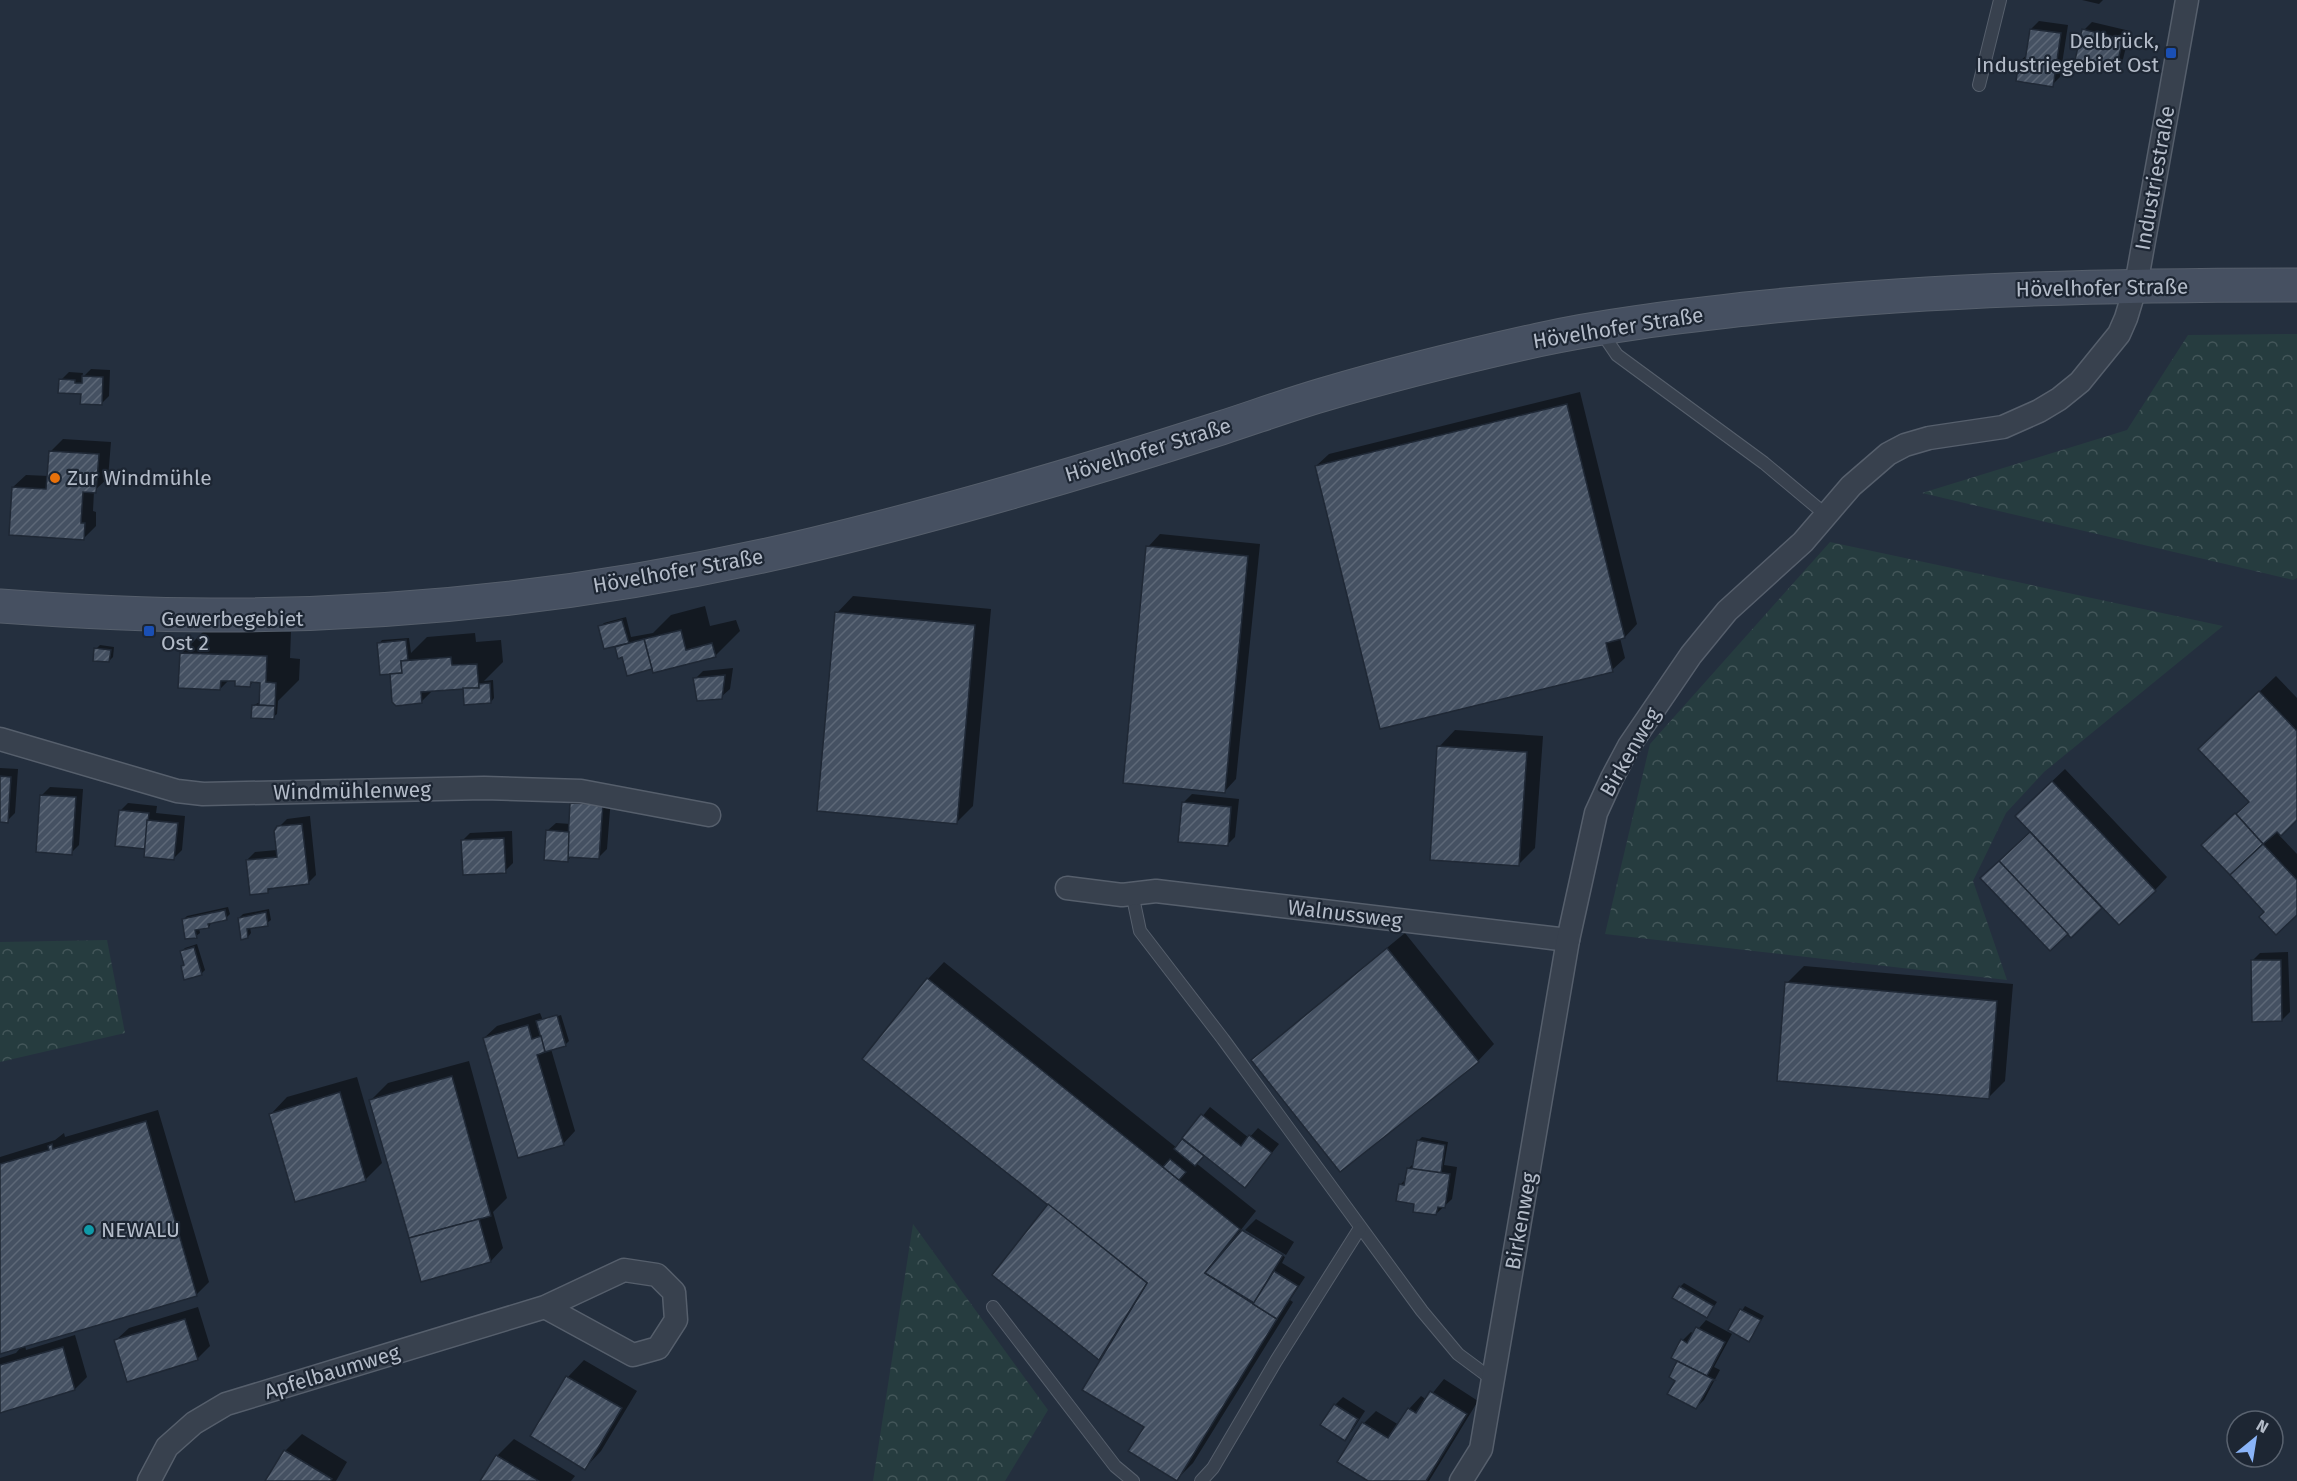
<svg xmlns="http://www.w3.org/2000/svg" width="2297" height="1481" viewBox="0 0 2297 1481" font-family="'Fira Sans',sans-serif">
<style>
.forest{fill:url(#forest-crowns)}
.shadow{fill:#0007}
.building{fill:url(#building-hatch);stroke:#1f2835;stroke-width:1.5}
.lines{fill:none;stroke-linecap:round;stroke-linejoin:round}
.lane-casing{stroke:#565f6c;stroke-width:14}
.street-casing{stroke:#565f6c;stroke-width:25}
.secondary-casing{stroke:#565f6c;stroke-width:35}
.lane{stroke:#38414e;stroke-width:12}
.street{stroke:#38414e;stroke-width:22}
.secondary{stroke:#465061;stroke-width:33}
.transit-dot{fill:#1a4fb4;stroke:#1d2633;stroke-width:2}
.food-dot{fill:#e8710a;stroke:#1d2633;stroke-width:2}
.culture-dot{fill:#0f9aa8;stroke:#1d2633;stroke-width:2}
.labels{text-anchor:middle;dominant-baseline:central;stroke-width:4.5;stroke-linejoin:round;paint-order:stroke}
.poi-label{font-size:21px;fill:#b4bcc9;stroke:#1d2633;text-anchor:start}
.street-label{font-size:21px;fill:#b4bcc9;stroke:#1d2633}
</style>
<defs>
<pattern id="forest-crowns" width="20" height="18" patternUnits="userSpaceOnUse" patternTransform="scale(1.5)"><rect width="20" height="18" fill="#263c3f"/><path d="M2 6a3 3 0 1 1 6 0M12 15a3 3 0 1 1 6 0" fill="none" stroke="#435659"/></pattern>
<pattern id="building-hatch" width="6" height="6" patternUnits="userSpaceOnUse" patternTransform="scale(1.5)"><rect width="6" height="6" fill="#455162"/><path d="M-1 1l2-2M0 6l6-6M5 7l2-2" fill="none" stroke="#5d6877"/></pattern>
</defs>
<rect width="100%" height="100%" fill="#242f3e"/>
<!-- forest -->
<g class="forest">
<polygon points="2297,334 2297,578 2293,580 1922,493 2127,430 2188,335"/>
<polygon points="1830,542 2223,626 2044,772 2006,813 1973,881 2007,980 1605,934 1650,744"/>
<polygon points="107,940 125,1033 0,1062 0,942"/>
<polygon points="913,1224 1048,1410 1005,1481 873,1481"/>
</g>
<!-- shadow -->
<g class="shadow">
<polygon points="2082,0 2103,0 2099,4"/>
<polygon points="2039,21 2068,25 2060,77 2052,85 2020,61 2028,54 2031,29"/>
<polygon points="2092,22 2130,31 2123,59 2115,68 2084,30"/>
<polygon points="91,369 110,370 109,396 101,404 61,380 69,372 83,373 82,378"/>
<polygon points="1580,392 1637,624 1625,637 1620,638 1625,658 1612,670 1316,466 1329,454"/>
<polygon points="63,439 111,442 108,478 94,491 93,511 96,512 96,526 83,539 13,487 26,475 49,476 50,452"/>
<polygon points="1160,534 1260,544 1236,779 1224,792 1148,547"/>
<polygon points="853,596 991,609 973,806 956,823 837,613"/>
<polygon points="705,606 710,626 736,620 740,631 715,656 653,666 623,656 619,657 616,645 600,627 604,623 626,617 631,637 653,633 671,615"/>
<polygon points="206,629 291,632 290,658 300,659 299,680 278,701 277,714 273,717 254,705 260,702 262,682 254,681 250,685 229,680 220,689 181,654"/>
<polygon points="475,633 476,642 501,640 503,662 484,681 493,680 494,698 491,702 464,687 434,689 421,702 392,675 379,644 382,640 409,638 411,653 427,637"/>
<polygon points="100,645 114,647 113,657 109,661 96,649"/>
<polygon points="733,668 730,689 721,697 695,679 703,671"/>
<polygon points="2276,676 2297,698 2297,818 2279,835 2297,854 2297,913 2266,911 2204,845 2250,802 2217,732"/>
<polygon points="1455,730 1543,736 1535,848 1519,864 1439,747"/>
<polygon points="0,768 18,769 15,813 7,821 0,821"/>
<polygon points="2065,769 2167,877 2155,890 2102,906 2071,936 1982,878 2032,831 2029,803"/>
<polygon points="50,787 83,789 79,845 71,853 42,795"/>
<polygon points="1192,794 1239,799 1235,837 1227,845 1184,802"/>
<polygon points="580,795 611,797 607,849 599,857 572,856 568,860 547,831 556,823 571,824 572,803"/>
<polygon points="128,803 157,806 156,813 185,816 182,850 174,858 120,811"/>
<polygon points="310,816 316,875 308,883 272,887 267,892 247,860 255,852 277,850 279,827 287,819"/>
<polygon points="512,831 513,863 505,871 462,841 470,833"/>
<polygon points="228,907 230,914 226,918 212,921 209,927 199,928 200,933 196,936 183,920 187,916"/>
<polygon points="269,909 271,920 267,923 250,927 251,933 248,937 239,918 243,914"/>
<polygon points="1405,933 1494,1044 1478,1061 1253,1061 1270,1044"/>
<polygon points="197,944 205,970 201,974 182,967 185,964 182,951 185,948"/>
<polygon points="2288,952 2290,1012 2282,1020 2252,961 2260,953"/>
<polygon points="944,962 1177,1148 1210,1107 1249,1138 1258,1128 1279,1144 1252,1178 1204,1154 1196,1163 1256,1211 1240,1231 1285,1257 1282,1263 1305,1277 1290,1300 1293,1302 1193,1463 1176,1480 1146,1426 1101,1360 994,1274 1050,1204 928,979"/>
<polygon points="1804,966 2013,984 2005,1081 1988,1098 1787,983"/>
<polygon points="560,1012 542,1018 542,1021 561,1015 569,1041 565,1045 551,1049 575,1131 563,1144 484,1038 497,1026 540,1013 542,1018"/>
<polygon points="469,1061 507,1198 493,1212 503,1248 491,1261 371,1100 388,1083"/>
<polygon points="357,1077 382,1163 366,1179 271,1114 287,1097"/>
<polygon points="158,1110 209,1282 196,1295 25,1345 26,1350 75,1335 87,1377 75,1389 0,1411 0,1358 16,1353 22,1346 0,1352 0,1157 55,1140 64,1133 65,1137"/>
<polygon points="1422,1137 1448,1142 1444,1165 1457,1167 1452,1199 1436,1214 1416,1202 1400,1185 1407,1178 1408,1169 1415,1162 1418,1141"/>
<polygon points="1256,1219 1294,1242 1286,1255 1245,1230"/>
<polygon points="1684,1283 1717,1302 1707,1317 1680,1287"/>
<polygon points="1745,1306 1764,1316 1749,1340 1730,1329"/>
<polygon points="198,1307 210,1346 197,1359 116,1340 129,1328"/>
<polygon points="1706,1320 1732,1334 1714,1367 1720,1370 1704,1400 1696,1408 1677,1380 1683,1340 1691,1332 1694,1334"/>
<polygon points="584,1360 637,1391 601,1451 585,1468 532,1436 568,1377"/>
<polygon points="1444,1379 1478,1401 1429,1481 1371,1481 1364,1423 1376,1411 1399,1425 1409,1409 1421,1396 1427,1400"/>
<polygon points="1343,1397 1365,1411 1352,1431 1344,1439 1335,1405"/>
<polygon points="302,1434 347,1462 336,1481 267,1481 285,1451"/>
<polygon points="514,1439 575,1476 571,1481 482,1481 497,1456"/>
</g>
<!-- building -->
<g class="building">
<polygon points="2030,29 2061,33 2053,87 2016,81 2019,60 2025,61"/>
<polygon points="2082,29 2123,39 2116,69 2075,60"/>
<polygon points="82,376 103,377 102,405 80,404 81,394 58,393 59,379 75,380 75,383 82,383"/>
<polygon points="1567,404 1625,638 1606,643 1613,672 1380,729 1315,466"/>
<polygon points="49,451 99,454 96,493 83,492 81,523 85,523 84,540 9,535 12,487 46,489"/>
<polygon points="1146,546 1248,556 1225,793 1123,783"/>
<polygon points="835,612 975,625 957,824 817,811"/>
<polygon points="622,620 629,643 604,649 598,626"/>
<polygon points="681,630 686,650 712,643 716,657 653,673 644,639"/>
<polygon points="644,639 652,669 627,676 622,657 618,659 615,647"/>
<polygon points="406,640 408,660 401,661 402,673 380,675 377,643"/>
<polygon points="94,648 111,650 109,662 93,661"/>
<polygon points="180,653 267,656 266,682 276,683 275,706 259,705 260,683 251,682 250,687 235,686 235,681 221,681 220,690 178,688"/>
<polygon points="451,657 452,665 477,664 479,688 421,692 422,703 396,706 392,702 390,674 402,673 401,661"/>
<polygon points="725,675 722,699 697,701 693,678"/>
<polygon points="490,683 491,703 464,705 463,688 479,688 479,684"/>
<polygon points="2259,691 2297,731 2297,820 2281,836 2277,832 2263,844 2236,814 2249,802 2198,749"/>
<polygon points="252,705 275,706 274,719 251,718"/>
<polygon points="1437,746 1527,752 1519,866 1430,860"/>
<polygon points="0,776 11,777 8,823 0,822"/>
<polygon points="2052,781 2156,891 2119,925 2015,816"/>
<polygon points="40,795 76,797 72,855 36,852"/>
<polygon points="1182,802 1231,807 1228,846 1178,842"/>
<polygon points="570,803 603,804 599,859 567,857"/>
<polygon points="119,810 149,813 145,849 115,846"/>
<polygon points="2235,813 2263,844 2230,875 2201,845"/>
<polygon points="147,820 178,823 174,860 144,857"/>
<polygon points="302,824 309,884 268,889 268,893 250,895 246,860 277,857 274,831 277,826"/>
<polygon points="546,830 569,832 568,862 544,860"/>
<polygon points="2030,832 2102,908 2071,938 1999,861"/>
<polygon points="504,838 506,873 463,875 461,840"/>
<polygon points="2263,844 2297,880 2297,915 2276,935 2259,917 2264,912 2230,875"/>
<polygon points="1999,861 2068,934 2050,951 1980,878"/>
<polygon points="225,910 227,920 208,924 209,928 195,930 197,938 185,939 182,919"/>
<polygon points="266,912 268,926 247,929 248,938 241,940 238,918"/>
<polygon points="194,947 202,975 184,980 181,966 184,965 180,951"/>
<polygon points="1387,948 1479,1062 1340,1172 1251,1060"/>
<polygon points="2251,960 2281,960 2282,1021 2252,1022"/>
<polygon points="927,978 1240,1229 1205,1273 1277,1319 1177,1481 1128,1451 1144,1427 1082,1390 1147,1283 862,1059"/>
<polygon points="1785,982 1997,1001 1989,1099 1777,1081"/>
<polygon points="557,1015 566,1046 545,1052 536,1021"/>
<polygon points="528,1025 532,1039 541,1036 545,1052 537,1055 564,1145 518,1158 483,1038"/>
<polygon points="452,1076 491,1216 409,1238 369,1100"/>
<polygon points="340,1092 366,1181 295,1202 269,1114"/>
<polygon points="1201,1114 1241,1146 1249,1135 1272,1153 1245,1188 1182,1138"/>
<polygon points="146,1121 197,1296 0,1354 0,1164 49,1150 48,1146 52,1144 53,1149"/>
<polygon points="1182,1139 1204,1156 1195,1166 1174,1149"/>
<polygon points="1417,1140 1445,1145 1441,1173 1412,1169"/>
<polygon points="1170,1159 1186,1172 1179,1180 1163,1167"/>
<polygon points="1407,1168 1450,1174 1445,1208 1438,1207 1436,1215 1413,1212 1414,1204 1396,1201 1399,1184 1404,1185"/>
<polygon points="1048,1204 1147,1283 1099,1360 992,1275"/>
<polygon points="479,1219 491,1262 421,1282 409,1238"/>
<polygon points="1242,1230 1283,1255 1254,1303 1205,1273"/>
<polygon points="1274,1271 1298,1286 1277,1319 1253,1304"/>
<polygon points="1679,1286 1714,1306 1707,1318 1672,1298"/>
<polygon points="1740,1309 1761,1320 1749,1342 1728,1330"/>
<polygon points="185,1319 198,1360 127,1382 114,1340"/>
<polygon points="1696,1327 1725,1342 1707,1376 1671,1358 1681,1339 1687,1343"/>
<polygon points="63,1347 75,1390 0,1413 0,1365"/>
<polygon points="1677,1361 1715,1380 1712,1381 1696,1409 1667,1394 1675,1381 1669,1377"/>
<polygon points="566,1376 622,1408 585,1470 530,1436"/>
<polygon points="1430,1391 1467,1414 1426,1481 1368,1481 1337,1462 1362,1422 1388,1438 1408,1408 1416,1413"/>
<polygon points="1334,1404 1358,1419 1345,1441 1320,1425"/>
<polygon points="284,1450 332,1479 330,1481 265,1481"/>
<polygon points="496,1455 539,1481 480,1481"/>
</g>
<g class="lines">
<!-- lane casing -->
<g class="lane-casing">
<g id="lane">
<polyline points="1979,85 2000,0"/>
<polyline points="1600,330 1617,355 1764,463 1825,514"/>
<polyline points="1132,893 1140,931 1223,1039 1422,1311 1458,1354 1493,1380"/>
<polyline points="993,1307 1115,1466 1133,1481"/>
<polyline points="1201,1481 1213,1468 1276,1361 1360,1228"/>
</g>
</g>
<!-- street casing -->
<g class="street-casing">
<g id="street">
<polyline points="0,739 177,791 203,794 484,788 581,791 709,815"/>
<polyline points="1067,888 1122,895 1156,891 1568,940"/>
<polyline points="149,1481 167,1447 194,1423 226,1404 545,1307 624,1270 657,1275 674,1292 676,1320 658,1348 633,1355 545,1307"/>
<polyline points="1461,1481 1481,1449 1568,940 1596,813 1612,778 1629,746 1691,655 1727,611 1803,542 1851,486 1888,454 1905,445 1929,438 2003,427 2039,411 2059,399 2080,382 2119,334 2126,318 2136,285 2187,0"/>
</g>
</g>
<!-- secondary casing -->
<g class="secondary-casing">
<path id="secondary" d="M 0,606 C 70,611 140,615 211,615 C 414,616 618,591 815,544 C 952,511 1087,471 1221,428 C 1255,417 1288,405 1322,395 C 1393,374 1466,356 1538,340 C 1606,325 1677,317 1746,309 C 1930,289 2113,285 2297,285"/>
</g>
<!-- lane -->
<use href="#lane" class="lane"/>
<!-- street -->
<use href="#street" class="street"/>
<!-- secondary -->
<use href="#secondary" class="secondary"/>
</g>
<!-- markers -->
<g class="transit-dot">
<rect x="2165" y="47" width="12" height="12" rx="3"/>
<rect x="143" y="625" width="12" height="12" rx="3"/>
</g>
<circle class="food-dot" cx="55" cy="478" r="6"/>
<circle class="culture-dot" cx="89" cy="1230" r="6"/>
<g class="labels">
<!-- poi labels -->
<g class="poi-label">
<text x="2159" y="41" text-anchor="end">Delbrück,<tspan x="2159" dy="24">Industriegebiet Ost</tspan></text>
<text x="67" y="478">Zur Windmühle</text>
<text x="161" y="619">Gewerbegebiet<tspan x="161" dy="24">Ost 2</tspan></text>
<text x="101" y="1230">NEWALU</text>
</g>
<!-- street labels -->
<g class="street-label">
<text transform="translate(2155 178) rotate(-80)">Industriestraße</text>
<text transform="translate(2102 288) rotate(-1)">Hövelhofer Straße</text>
<text transform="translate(1618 328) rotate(-9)">Hövelhofer Straße</text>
<text transform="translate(1148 450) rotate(-17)">Hövelhofer Straße</text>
<text transform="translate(678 571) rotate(-10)">Hövelhofer Straße</text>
<text transform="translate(1630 752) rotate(-60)">Birkenweg</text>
<text transform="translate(352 791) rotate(-1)">Windmühlenweg</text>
<text transform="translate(1345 914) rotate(7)">Walnussweg</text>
<text transform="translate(1521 1221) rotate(-80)">Birkenweg</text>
<text transform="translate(332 1372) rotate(-17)">Apfelbaumweg</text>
</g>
</g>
<!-- north arrow -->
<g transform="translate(2255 1439) rotate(30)"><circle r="28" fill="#1d2633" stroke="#59626f" stroke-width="1.5"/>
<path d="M0-4.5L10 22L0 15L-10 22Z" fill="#8ab4f8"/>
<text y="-9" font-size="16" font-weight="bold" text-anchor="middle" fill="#b4bcc9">N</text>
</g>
</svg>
